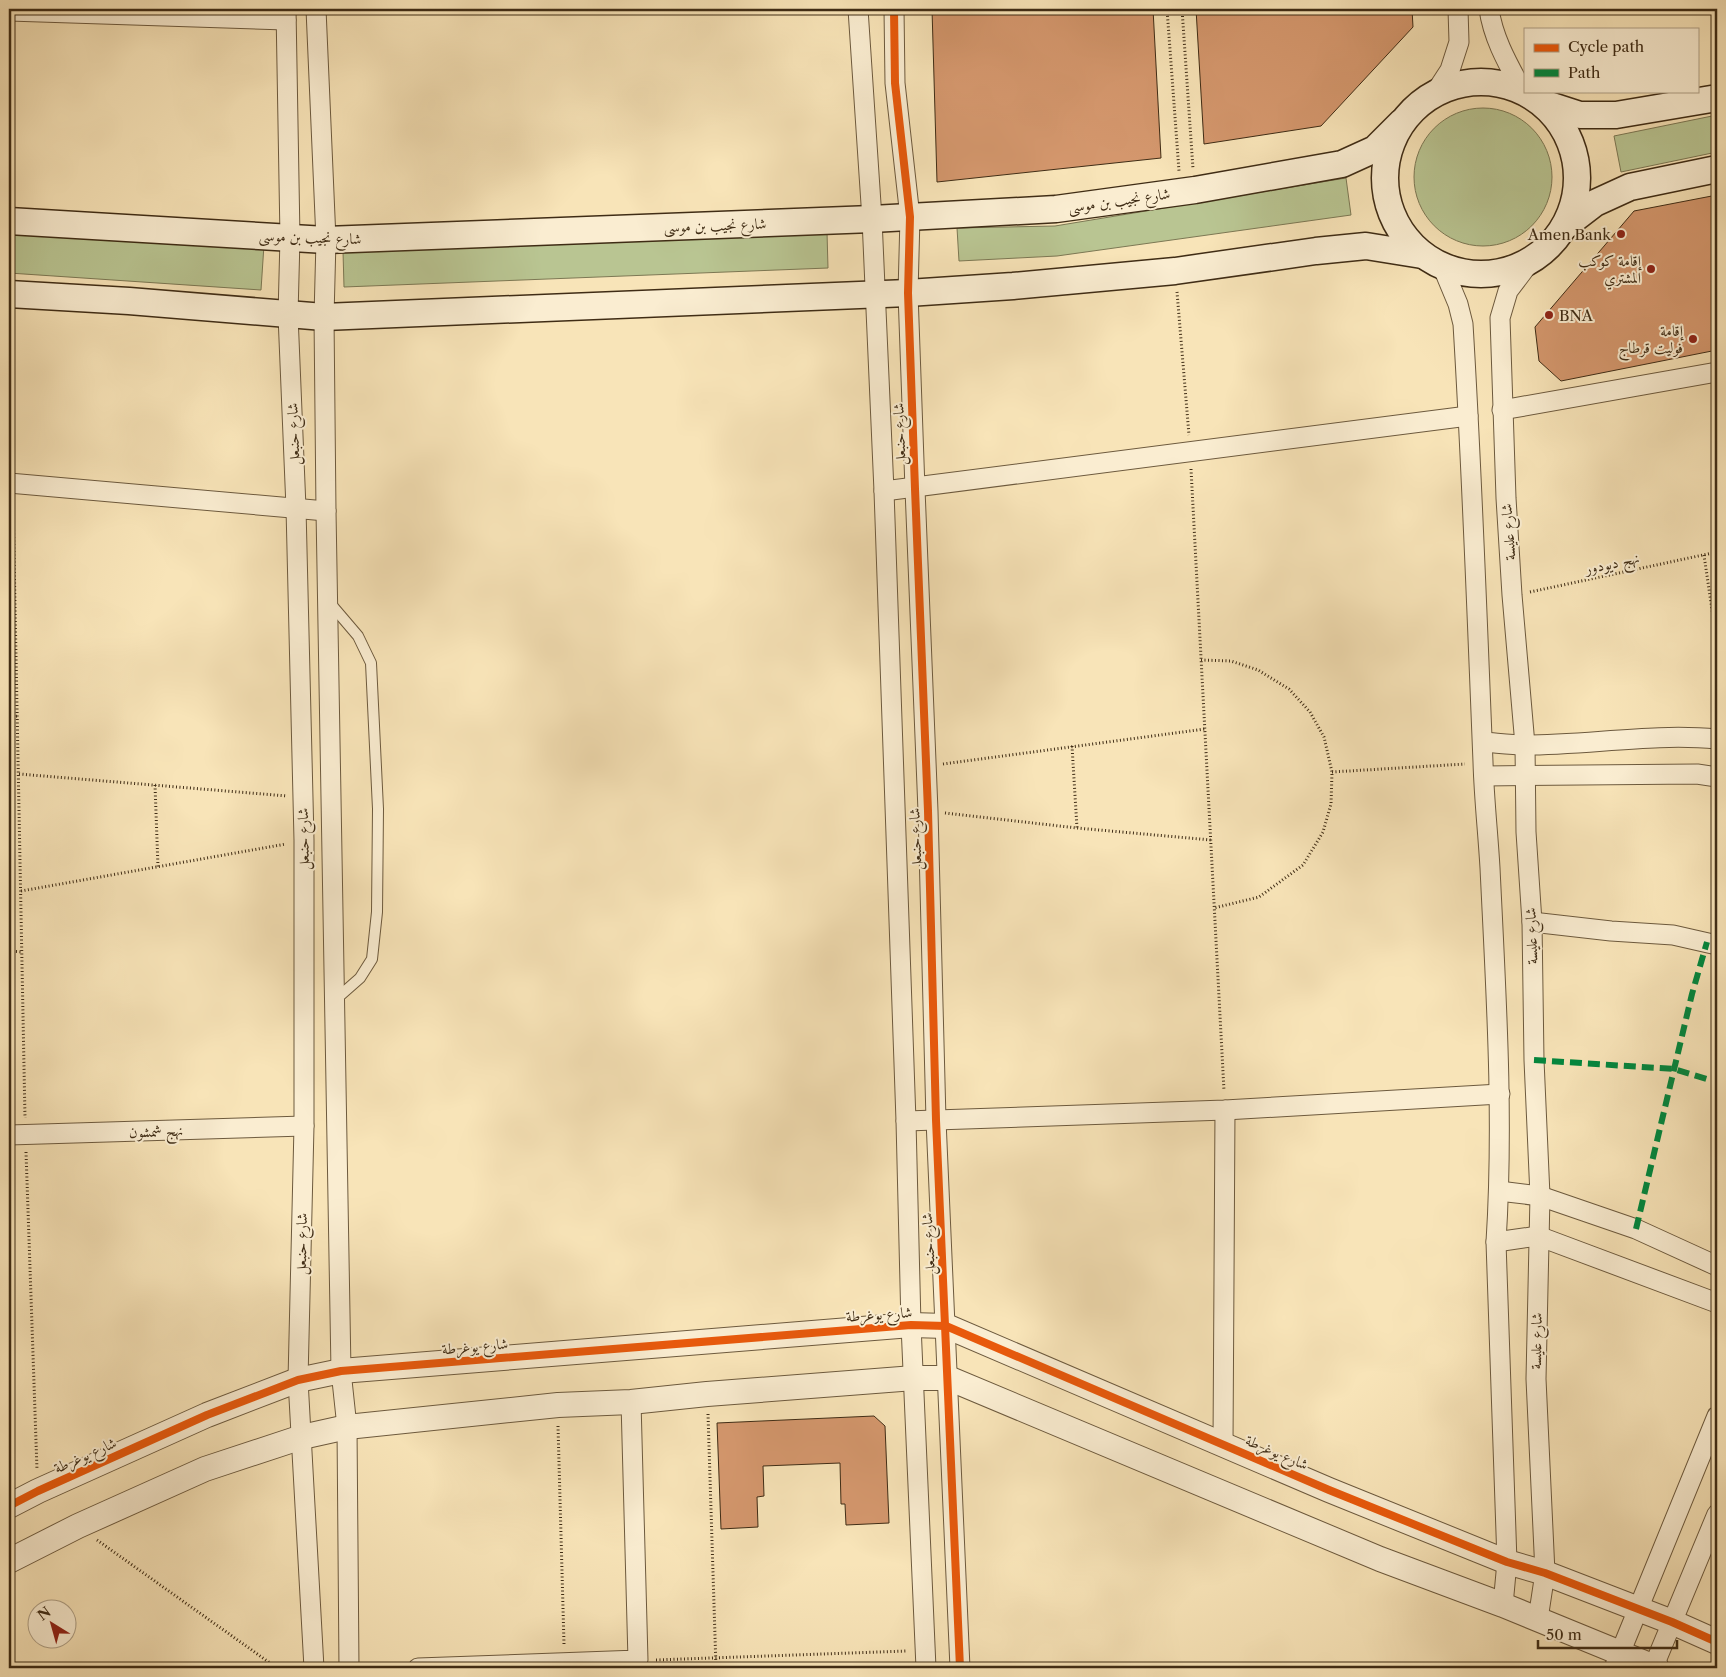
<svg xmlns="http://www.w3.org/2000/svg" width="1726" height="1677" viewBox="0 0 1726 1677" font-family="'Libre Caslon Text',Amiri,serif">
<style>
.green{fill:#b9c592;stroke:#7c7854}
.building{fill:#d4976d;stroke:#3f2c15}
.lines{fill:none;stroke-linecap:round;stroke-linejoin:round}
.service-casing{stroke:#6d5a3e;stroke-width:12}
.minor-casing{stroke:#6d5a3e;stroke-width:21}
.tertiary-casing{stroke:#6d5a3e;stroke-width:26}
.secondary-casing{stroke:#3f2c15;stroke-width:29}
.path{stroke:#3f2c15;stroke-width:3;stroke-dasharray:1 2.5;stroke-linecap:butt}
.service{stroke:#faedd1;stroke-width:10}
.minor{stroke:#faedd1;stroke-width:19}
.tertiary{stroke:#faedd1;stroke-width:24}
.secondary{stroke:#faedd1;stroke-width:26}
.quiet{stroke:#00873e;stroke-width:6;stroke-dasharray:12 6;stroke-linecap:butt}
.cycleway-casing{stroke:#faedd1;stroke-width:11}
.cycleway{stroke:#e8590c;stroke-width:8}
.poi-dot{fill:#8f2418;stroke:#faedd1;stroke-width:2}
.labels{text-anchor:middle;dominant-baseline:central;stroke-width:4;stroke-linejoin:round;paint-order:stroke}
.street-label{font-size:15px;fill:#3f2c15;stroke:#faedd1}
.poi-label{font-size:15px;fill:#3f2c15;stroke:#faedd1;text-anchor:end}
</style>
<rect width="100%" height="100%" fill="#f8e4b8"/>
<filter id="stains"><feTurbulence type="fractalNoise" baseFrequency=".004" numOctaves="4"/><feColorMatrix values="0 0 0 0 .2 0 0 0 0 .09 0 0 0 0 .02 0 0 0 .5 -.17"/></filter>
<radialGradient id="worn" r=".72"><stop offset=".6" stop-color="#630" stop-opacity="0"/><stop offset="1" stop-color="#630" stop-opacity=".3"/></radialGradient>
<!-- green -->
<g class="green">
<circle cx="1483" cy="177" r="69"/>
<polygon points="1717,115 1717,152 1621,172 1614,136"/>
<polygon points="1346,178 1351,215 1057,256 959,261 957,228 1055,226"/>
<polygon points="9,229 264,245 261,290 9,273"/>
<polygon points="827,232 828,268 344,287 343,251"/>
</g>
<!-- building -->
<g class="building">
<polygon points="932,9 1153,9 1161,158 937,182"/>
<polygon points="1196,9 1412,9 1413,27 1321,126 1204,144"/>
<polygon points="1717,195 1717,350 1561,381 1539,361 1535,327 1634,211"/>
<polygon points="874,1416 885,1426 889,1523 846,1525 845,1504 841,1504 840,1463 763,1466 764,1496 757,1497 758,1527 721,1529 717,1423"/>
</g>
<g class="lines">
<!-- service casing -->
<g class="service-casing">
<polyline id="service" points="329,602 358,636 371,663 378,809 377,912 372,959 360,978 335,1000"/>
</g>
<!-- minor casing -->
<g class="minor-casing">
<g id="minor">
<polyline points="286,9 290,238 288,315 296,508 304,840 304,1126 298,1380 314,1668"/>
<polyline points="316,9 326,240 324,317 326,511 341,1371 347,1427 349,1668"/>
<polyline points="858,9 872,219 884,491 906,1121 911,1325 926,1668"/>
<polyline points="894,9 895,83 910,217 908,293 915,489 928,811 936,1120 960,1668"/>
<path d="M 1489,9 C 1493,38 1508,64 1522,90"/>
<polyline points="9,11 286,20"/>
<polyline points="1435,93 1450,70 1459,42 1458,9"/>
<polyline points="1530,262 1508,291 1500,318 1506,498 1512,595 1525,745 1526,832 1532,922 1534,1060 1540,1196 1536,1379 1545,1573 1538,1619"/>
<path d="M 1443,268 L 1458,304 L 1463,324 C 1472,470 1477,616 1483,762 C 1484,798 1488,833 1490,868 C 1496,993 1504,1117 1496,1242 L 1507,1562 L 1503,1605"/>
<polyline points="1502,410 1717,372"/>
<polyline points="9,483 326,511"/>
<polyline points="884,491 1468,416"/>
<path d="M 1483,742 C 1497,743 1511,745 1525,745 C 1589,745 1653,733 1717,739"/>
<polyline points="1484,776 1697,774 1717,777"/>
<polyline points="1532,922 1611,931 1673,935 1717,945"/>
<polyline points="906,1121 1225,1110 1500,1094"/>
<polyline points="9,1135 304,1126"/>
<polyline points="1499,1191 1540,1196 1636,1229 1717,1266"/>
<polyline points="1496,1242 1538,1236 1717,1303"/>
<polyline points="1223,1444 1225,1110"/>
<polyline points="418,1668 638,1660 631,1402"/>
<polyline points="1614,1668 1717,1416"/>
<polyline points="1653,1668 1717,1514"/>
</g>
</g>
<!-- tertiary casing -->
<g class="tertiary-casing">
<g id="tertiary">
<polyline points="9,1506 38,1491 207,1415 298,1380 341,1371 911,1325 946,1326 1329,1490 1507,1562 1545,1573 1672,1622 1717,1642"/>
<polyline points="9,1561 78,1526 205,1469 302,1437 347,1427 558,1405 631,1402 707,1394 914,1378 948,1378 1380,1559 1503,1605 1657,1668"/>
</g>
</g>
<!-- secondary casing -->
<g class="secondary-casing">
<g id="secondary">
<circle cx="1481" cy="178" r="96"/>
<polyline points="1543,103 1580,115 1616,115 1717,98"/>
<polyline points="9,221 326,240 872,219 1056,209 1195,190 1342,164 1375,149 1402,122"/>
<polyline points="1565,226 1595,203 1630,187 1717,169"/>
<polyline points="9,294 129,301 324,317 908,293 1013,286 1175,271 1316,251 1366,246 1422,255"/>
</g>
</g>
<!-- path -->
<g class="path">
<polyline points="1167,9 1179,171"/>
<polyline points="1182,9 1193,169"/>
<polyline points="1177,292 1189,435"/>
<polyline points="10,314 13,466"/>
<polyline points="1191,469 1224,1091"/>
<polyline points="13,502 25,1118"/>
<polyline points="1704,555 1717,644"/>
<polyline points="1530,592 1717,552"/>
<polyline points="1201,660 1231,661 1258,670 1289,689 1310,712 1324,737 1332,772 1331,804 1323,832 1303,865 1259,897 1214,908"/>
<polyline points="9,717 18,716"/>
<polyline points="1072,746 1077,828"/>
<polyline points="943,764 1205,729"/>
<polyline points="1332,772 1465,764"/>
<polyline points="19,774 287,796"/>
<polyline points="155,785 158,867"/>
<polyline points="945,813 1077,828 1211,840"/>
<polyline points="21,891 286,844"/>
<polyline points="9,951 22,952"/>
<polyline points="26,1152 37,1470"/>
<polyline points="708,1414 716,1668"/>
<polyline points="558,1426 564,1644"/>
<polyline points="97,1540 277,1668"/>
<polyline points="656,1660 907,1651"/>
</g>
<!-- service -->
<use href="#service" class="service"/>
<!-- minor -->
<use href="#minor" class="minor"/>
<!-- tertiary -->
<use href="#tertiary" class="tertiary"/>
<!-- secondary -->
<use href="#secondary" class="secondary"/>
<!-- quiet -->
<g class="quiet">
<polyline points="1534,1060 1674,1069 1717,1082"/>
<polyline points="1636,1229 1692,994 1707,942"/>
</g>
<!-- cycleway casing -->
<g class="cycleway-casing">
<g id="cycleway">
<polyline points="894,9 895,83 910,217 908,293 915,489 928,811 936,1120 960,1668"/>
<polyline points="9,1506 38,1491 207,1415 298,1380 341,1371 911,1325 946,1326 1329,1490 1507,1562 1545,1573 1672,1622 1717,1642"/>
</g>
</g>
<!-- cycleway -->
<use href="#cycleway" class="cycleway"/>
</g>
<!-- markers -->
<g class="poi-dot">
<circle cx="1621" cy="234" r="5"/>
<circle cx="1651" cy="269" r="5"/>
<circle cx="1549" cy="315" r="5"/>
<circle cx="1693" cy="339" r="5"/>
</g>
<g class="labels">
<!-- street labels -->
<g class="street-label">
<text transform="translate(1119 200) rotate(-8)">شارع نجيب بن موسى</text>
<text transform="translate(715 225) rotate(-2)">شارع نجيب بن موسى</text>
<text transform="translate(310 237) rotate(2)">شارع نجيب بن موسى</text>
<text transform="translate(293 434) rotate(-92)">شارع حنبعل</text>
<text transform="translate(899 434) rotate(-92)">شارع حنبعل</text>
<text transform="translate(1508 532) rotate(-94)">شارع عليسة</text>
<text transform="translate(1612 563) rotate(-12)">نهج ديودور</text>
<text transform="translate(303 839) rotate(-91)">شارع حنبعل</text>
<text transform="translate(915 839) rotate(-92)">شارع حنبعل</text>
<text transform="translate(1531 936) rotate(-92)">شارع عليسة</text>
<text transform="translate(156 1131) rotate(-2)">نهج شمشون</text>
<text transform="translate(301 1244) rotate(-89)">شارع حنبعل</text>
<text transform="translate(928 1244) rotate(-93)">شارع حنبعل</text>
<text transform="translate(879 1314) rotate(-4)">شارع يوغرطة</text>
<text transform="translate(1536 1341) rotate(-89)">شارع عليسة</text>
<text transform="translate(475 1346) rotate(-5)">شارع يوغرطة</text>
<text transform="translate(1277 1452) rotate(23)">شارع يوغرطة</text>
<text transform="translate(85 1455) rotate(-24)">شارع يوغرطة</text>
</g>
<!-- poi labels -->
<g class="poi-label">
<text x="1611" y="234">Amen Bank</text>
<text x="1641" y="260">إقامة كوكب<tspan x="1641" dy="17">المشتري</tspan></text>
<text x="1559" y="315" text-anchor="start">BNA</text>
<text x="1683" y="330">إقامة<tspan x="1683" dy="17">فوليت قرطاج</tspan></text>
</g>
</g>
<!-- margin -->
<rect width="1726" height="1677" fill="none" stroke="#f8e4b8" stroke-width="30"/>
<rect x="10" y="10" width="1706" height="1657" fill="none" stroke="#3f2c15" stroke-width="2.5"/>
<rect x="15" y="15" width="1696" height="1647" fill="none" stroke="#3f2c15"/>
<!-- legend -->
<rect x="1524" y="28" width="175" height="65" fill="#faedd1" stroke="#afa086"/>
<rect x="1534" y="44" width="25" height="8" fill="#e8590c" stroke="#afa086"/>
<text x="1568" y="52" font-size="15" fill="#3f2c15">Cycle path</text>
<rect x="1534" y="69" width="25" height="8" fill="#00873e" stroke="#afa086"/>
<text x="1568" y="78" font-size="15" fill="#3f2c15">Path</text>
<!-- north arrow -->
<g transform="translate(52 1624) rotate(323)"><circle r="24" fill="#faedd1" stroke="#afa086"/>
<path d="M0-4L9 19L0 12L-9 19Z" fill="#8f2418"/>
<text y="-8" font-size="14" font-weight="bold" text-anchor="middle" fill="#3f2c15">N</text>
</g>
<!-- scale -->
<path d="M1538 1640v8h139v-8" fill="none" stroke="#3f2c15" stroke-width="2.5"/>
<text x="1546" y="1640" font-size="15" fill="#3f2c15" stroke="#faedd1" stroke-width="4" paint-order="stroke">50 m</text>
<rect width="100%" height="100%" filter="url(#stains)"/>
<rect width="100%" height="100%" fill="url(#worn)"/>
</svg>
